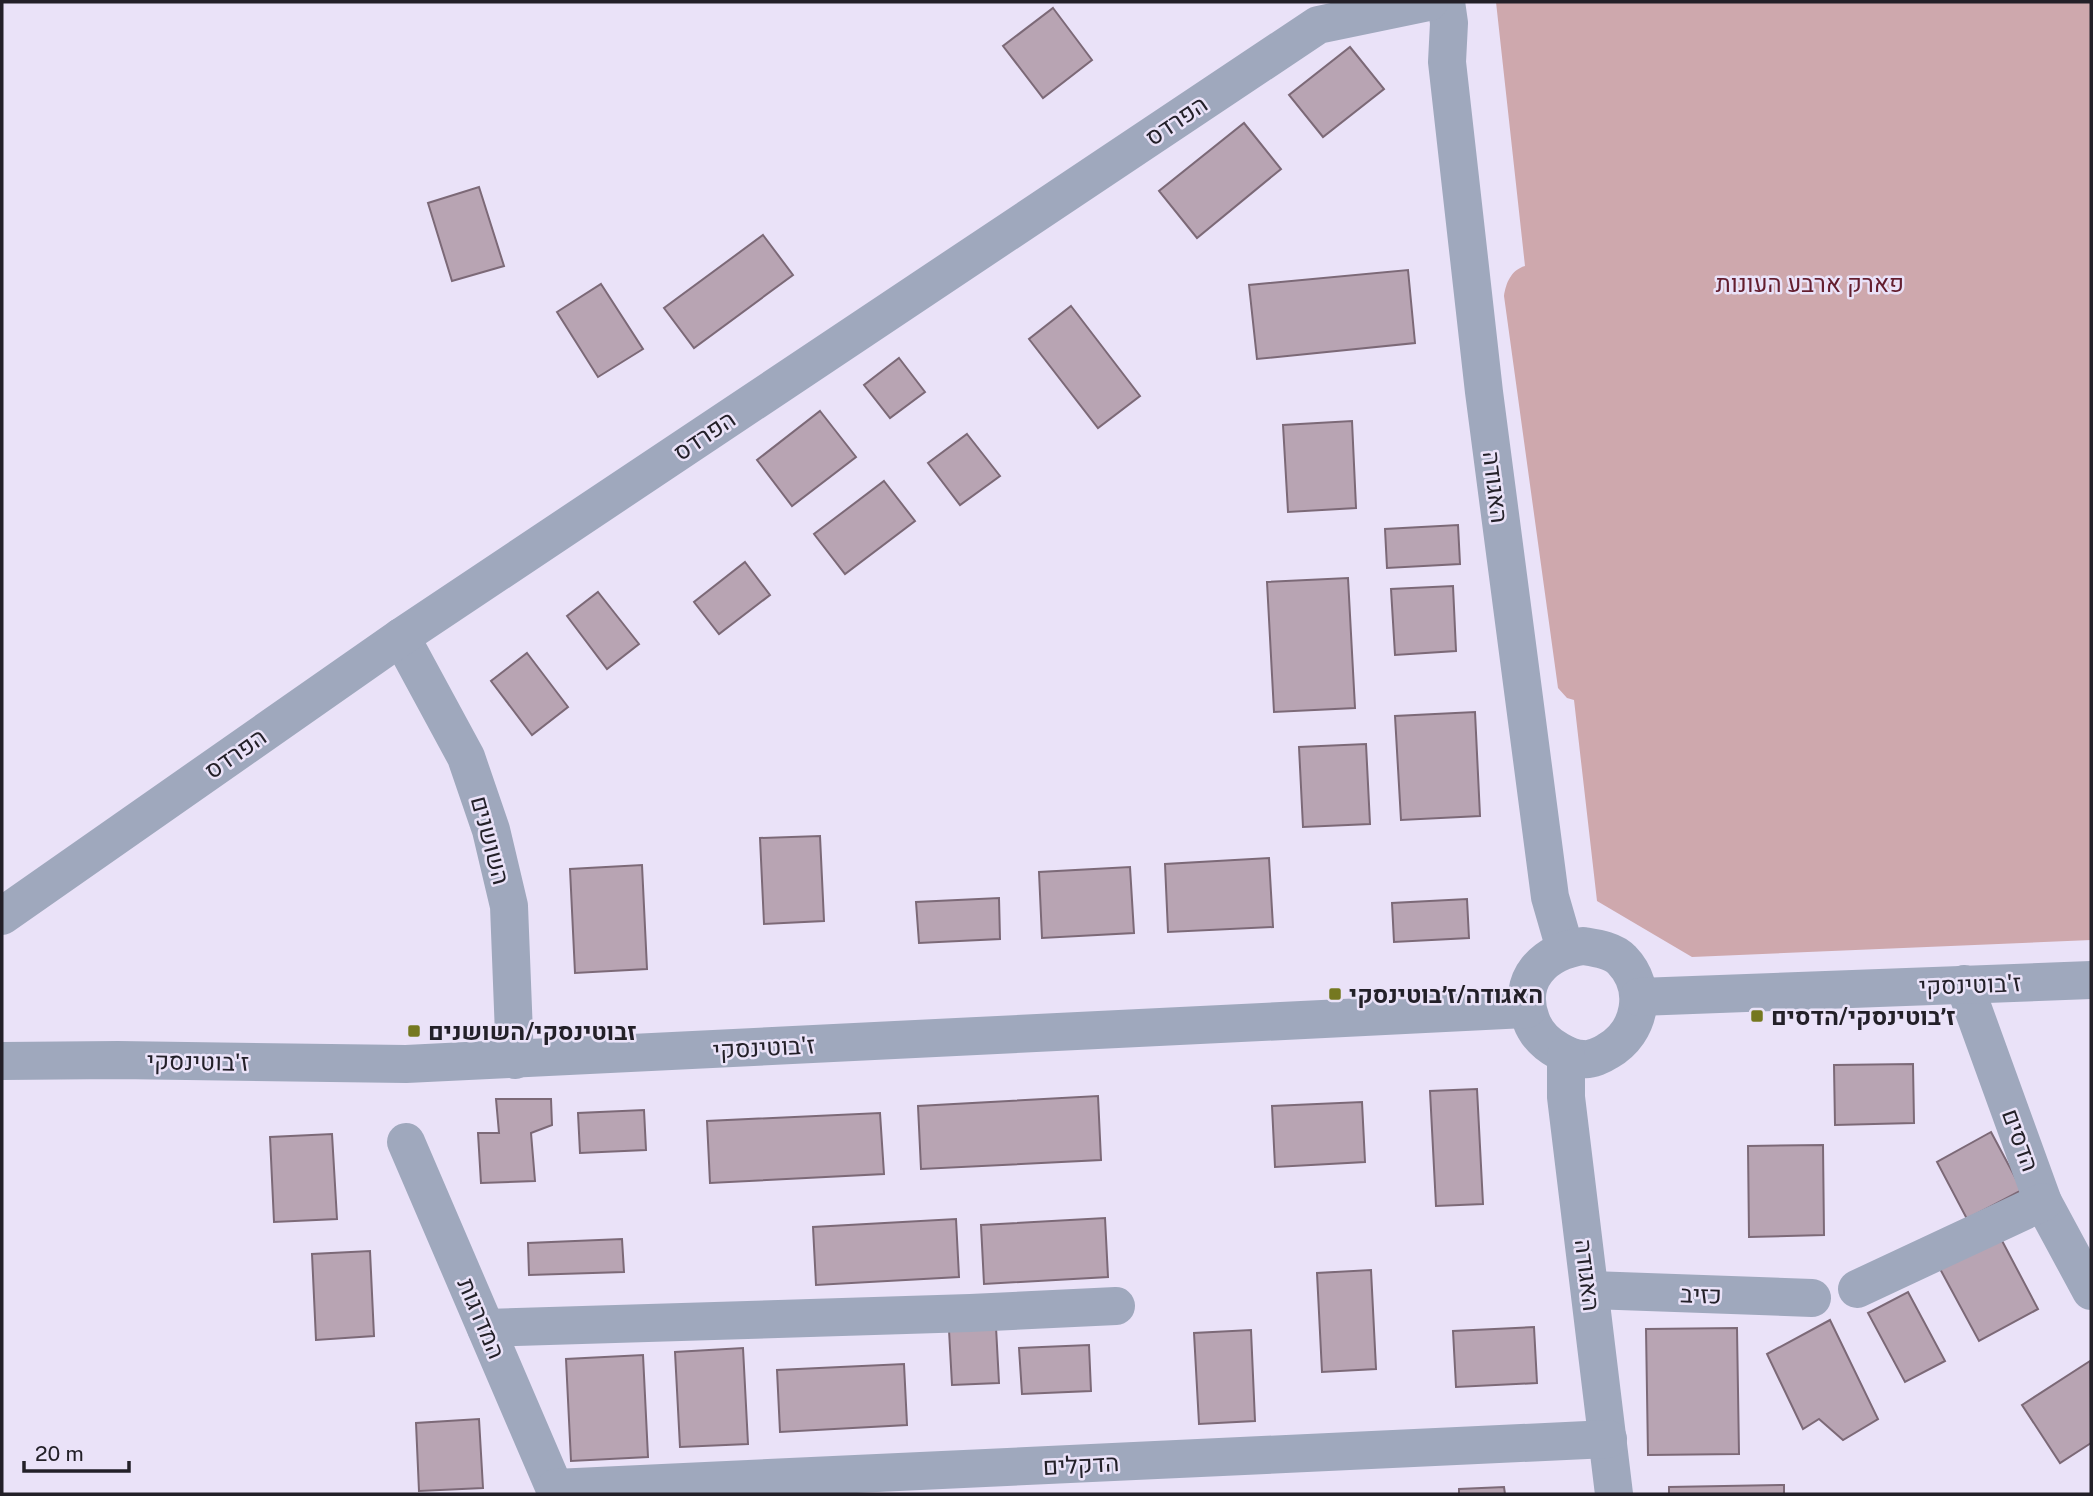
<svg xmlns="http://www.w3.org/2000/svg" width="2093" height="1496" viewBox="0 0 2093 1496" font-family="'Public Sans',Heebo,sans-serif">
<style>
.green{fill:#cea8ad}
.building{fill:#b8a4b3;stroke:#7c6977;stroke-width:2}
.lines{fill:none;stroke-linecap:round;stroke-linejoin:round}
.minor{stroke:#9fa8bd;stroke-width:38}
.poi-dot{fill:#757820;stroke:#eae2f8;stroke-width:2.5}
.labels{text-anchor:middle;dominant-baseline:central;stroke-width:5;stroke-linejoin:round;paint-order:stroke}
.street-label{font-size:24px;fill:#232028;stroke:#eae2f8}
.park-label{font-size:24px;fill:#631d2e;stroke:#eae2f8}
.poi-label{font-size:24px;font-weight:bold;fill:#232028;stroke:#eae2f8;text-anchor:start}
</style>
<rect width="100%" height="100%" fill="#eae2f8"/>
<!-- green -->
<path class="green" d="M 1496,2 L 2091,2 L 2091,940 L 1692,957 L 1597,901 L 1574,700 L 1567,698 L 1558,688 L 1504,296 C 1506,283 1511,270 1525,266 Z"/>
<!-- building -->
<g class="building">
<polygon points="1053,8 1092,60 1043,98 1003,46"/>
<polygon points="1350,47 1384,89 1323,137 1289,95"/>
<polygon points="1244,123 1281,169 1197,238 1159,191"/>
<polygon points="479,187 504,266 452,281 428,203"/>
<polygon points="763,235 793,275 694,348 664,308"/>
<polygon points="1408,270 1415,343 1257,359 1249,285"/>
<polygon points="601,284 643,349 598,377 557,312"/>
<polygon points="1071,306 1140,396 1098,428 1029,339"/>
<polygon points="899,358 925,392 890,418 864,385"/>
<polygon points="820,411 856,457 792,506 757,460"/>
<polygon points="1352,421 1356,508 1288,512 1283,425"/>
<polygon points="967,434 1000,476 960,505 928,463"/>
<polygon points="884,481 915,521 845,574 814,534"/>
<polygon points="1458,525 1460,564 1387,568 1385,529"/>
<polygon points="745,562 770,595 719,634 694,602"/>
<polygon points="1348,578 1355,708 1274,712 1267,582"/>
<polygon points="1453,586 1456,651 1395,655 1391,589"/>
<polygon points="598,592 639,644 607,669 567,616"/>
<polygon points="527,653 568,707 532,735 491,681"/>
<polygon points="1475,712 1480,816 1401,820 1395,716"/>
<polygon points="1366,744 1370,824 1303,827 1299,747"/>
<polygon points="820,836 824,921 764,924 760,838"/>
<polygon points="1269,858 1273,927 1168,932 1165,864"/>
<polygon points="642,865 647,969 575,973 570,869"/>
<polygon points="1130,867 1134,933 1042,938 1039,872"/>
<polygon points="999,898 1000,939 919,943 916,902"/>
<polygon points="1467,899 1469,938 1394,942 1392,903"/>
<polygon points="1913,1064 1914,1123 1835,1125 1834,1065"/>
<polygon points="1477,1089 1483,1204 1436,1206 1430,1091"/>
<polygon points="1098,1096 1101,1160 921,1169 918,1106"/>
<polygon points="496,1099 551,1099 552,1125 531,1133 535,1181 481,1183 478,1133 499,1133"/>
<polygon points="1362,1102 1365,1162 1275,1167 1272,1106"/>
<polygon points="644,1110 646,1150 580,1153 578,1113"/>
<polygon points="880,1113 884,1174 710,1183 707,1121"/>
<polygon points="1991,1132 2022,1190 1967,1219 1937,1162"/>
<polygon points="332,1134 337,1219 274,1222 270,1137"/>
<polygon points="1823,1145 1824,1235 1749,1237 1748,1146"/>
<polygon points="1105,1218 1108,1277 984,1284 981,1225"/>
<polygon points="956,1219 959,1277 816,1285 813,1227"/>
<polygon points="1999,1235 2038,1309 1979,1341 1939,1267"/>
<polygon points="622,1239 624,1272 529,1275 528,1243"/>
<polygon points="370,1251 374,1336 316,1340 312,1254"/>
<polygon points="1371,1270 1376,1369 1322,1372 1317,1273"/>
<polygon points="1908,1292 1945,1361 1905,1382 1868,1313"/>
<polygon points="1830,1320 1878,1419 1843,1440 1819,1419 1803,1429 1767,1354"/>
<polygon points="996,1327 999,1383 952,1385 949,1330"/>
<polygon points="1534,1327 1537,1383 1456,1387 1453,1331"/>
<polygon points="1737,1328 1739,1454 1648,1455 1646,1329"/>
<polygon points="1251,1330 1255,1421 1199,1424 1194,1333"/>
<polygon points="1089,1345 1091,1391 1022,1394 1019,1348"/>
<polygon points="743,1348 748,1444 680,1447 675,1352"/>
<polygon points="643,1355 648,1457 571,1461 566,1359"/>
<polygon points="2090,1361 2091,1443 2060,1463 2022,1405"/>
<polygon points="904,1364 907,1425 780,1432 777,1370"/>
<polygon points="479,1419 483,1488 419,1491 416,1423"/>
<polygon points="1784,1485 1784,1494 1669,1494 1669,1487"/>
<polygon points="1504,1487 1505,1494 1459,1494 1459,1489"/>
</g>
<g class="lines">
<!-- minor -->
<g class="minor">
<polyline points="1446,2 1449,23 1447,62 1484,392 1550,897 1565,949"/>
<polyline points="401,637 466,757 491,830 509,906 515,1060"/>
<polyline points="2,916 401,637 1318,25 1429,2"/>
<path d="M 1583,946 C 1595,948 1613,950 1622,960 C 1649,988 1641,1032 1608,1051 C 1602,1055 1591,1060 1584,1059 C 1575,1059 1566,1055 1559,1051 C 1546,1044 1536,1034 1531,1020 C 1516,979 1544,952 1583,946 Z"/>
<polyline points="1964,984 2043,1202 2091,1291"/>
<polyline points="1639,997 2091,980"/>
<polyline points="1566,1055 1566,1097 1614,1494"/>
<polyline points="2,1061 118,1060 406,1064 1527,1009"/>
<polyline points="406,1142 557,1494"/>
<polyline points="1857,1289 2043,1202"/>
<polyline points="1591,1290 1812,1298"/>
<polyline points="486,1328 970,1313 1116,1306"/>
<polyline points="555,1488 1608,1439"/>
</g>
</g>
<!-- markers -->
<g class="poi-dot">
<rect x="1328" y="987" width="14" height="14" rx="3.5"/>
<rect x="1750" y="1009" width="14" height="14" rx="3.5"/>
<rect x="407" y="1024" width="14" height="14" rx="3.5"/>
</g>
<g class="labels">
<!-- street labels -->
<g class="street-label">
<text transform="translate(1176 120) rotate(-34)">הפרדס</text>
<text transform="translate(704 435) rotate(-34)">הפרדס</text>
<text transform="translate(1496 487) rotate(83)">האגודה</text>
<text transform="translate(235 753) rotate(-35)">הפרדס</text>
<text transform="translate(491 840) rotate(75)">השושנים</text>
<text transform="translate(1970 984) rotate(-2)">ז'בוטינסקי</text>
<text transform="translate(764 1047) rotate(-3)">ז'בוטינסקי</text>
<text transform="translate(198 1061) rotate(1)">ז'בוטינסקי</text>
<text transform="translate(2021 1140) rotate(70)">הדסים</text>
<text transform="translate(1588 1275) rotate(83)">האגודה</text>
<text transform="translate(1701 1294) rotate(2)">כזיב</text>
<text transform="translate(482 1318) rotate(67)">המדרגות</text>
<text transform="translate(1081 1464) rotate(-3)">הדקלים</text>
</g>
<!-- park labels -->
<g class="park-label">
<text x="1810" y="283">פארק ארבע העונות</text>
</g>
<!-- poi labels -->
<g class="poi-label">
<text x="1349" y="994">האגודה/ז׳בוטינסקי</text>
<text x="1771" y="1016">ז׳בוטינסקי/הדסים</text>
<text x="428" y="1031">זבוטינסקי/השושנים</text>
</g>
</g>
<!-- border -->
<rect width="2093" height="1496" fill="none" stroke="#232028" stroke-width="7"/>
<!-- scale -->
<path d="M24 1461v10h105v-10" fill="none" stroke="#232028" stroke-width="3.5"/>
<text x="35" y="1461" font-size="21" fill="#232028" stroke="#eae2f8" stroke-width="5" paint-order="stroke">20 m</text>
</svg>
